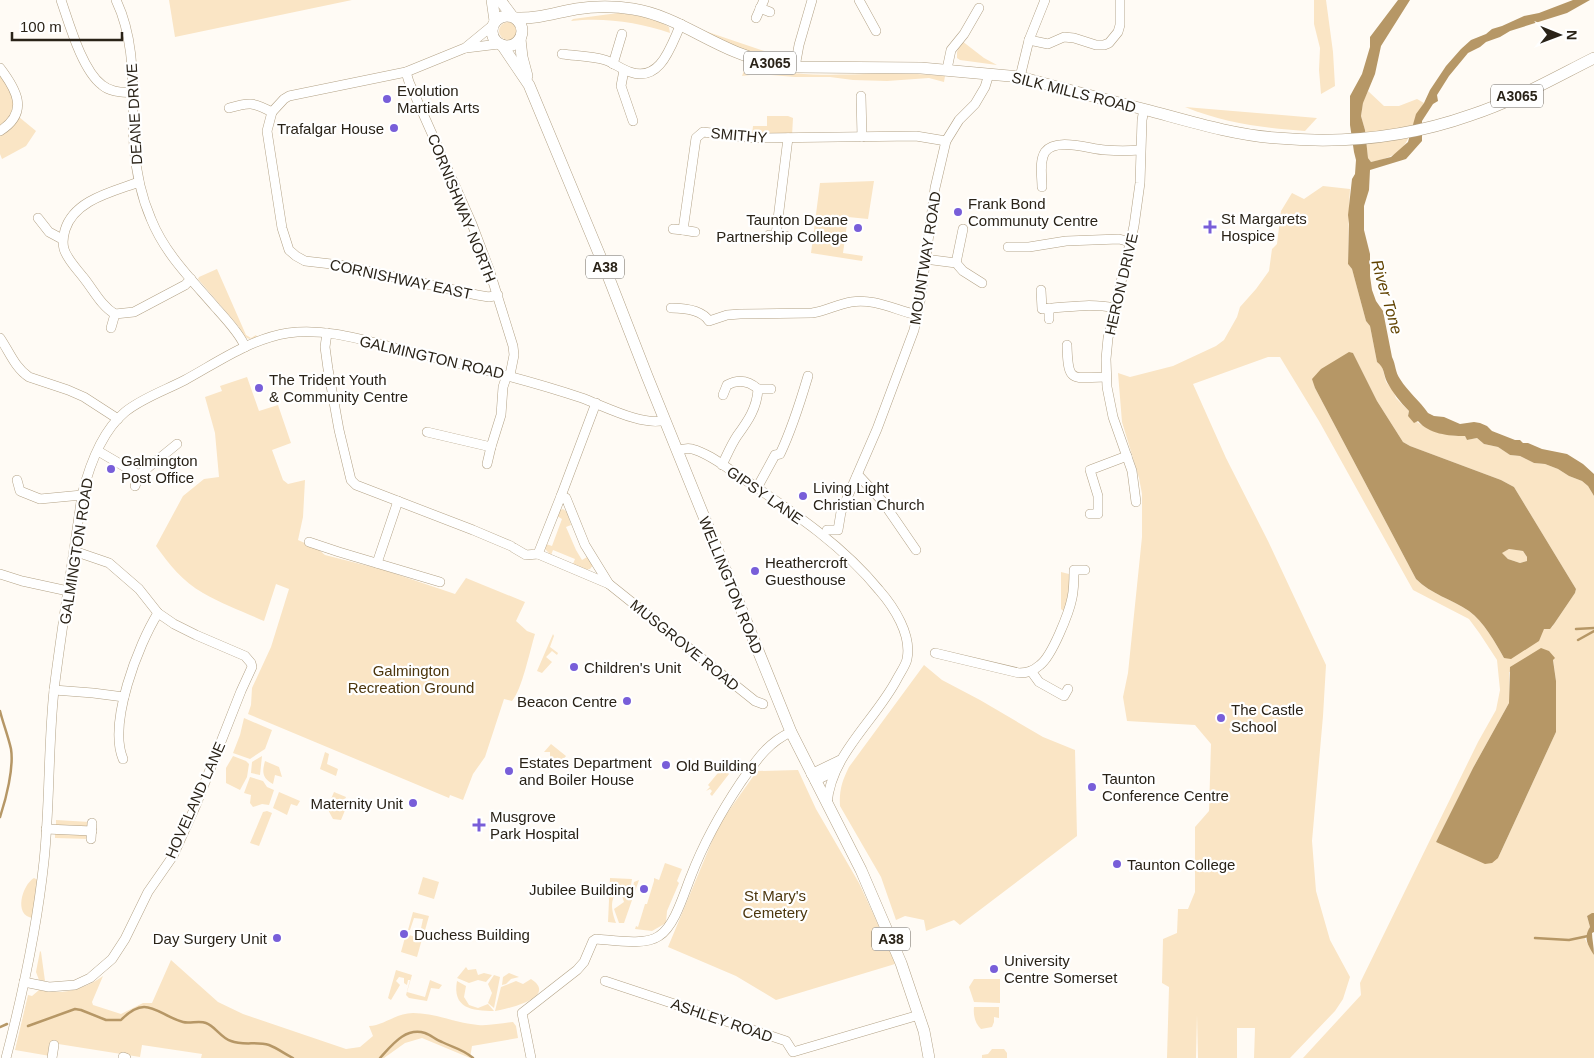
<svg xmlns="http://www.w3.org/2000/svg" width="1594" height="1058" viewBox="0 0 1594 1058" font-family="Arial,sans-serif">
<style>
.green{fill:#fae5c5;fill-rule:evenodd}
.water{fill:#b69766;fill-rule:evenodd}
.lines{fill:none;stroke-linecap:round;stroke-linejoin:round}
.stream{stroke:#b69766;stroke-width:2.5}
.minor-casing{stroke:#b3a286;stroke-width:10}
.major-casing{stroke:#b3a286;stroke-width:12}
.minor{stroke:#fff;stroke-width:9}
.major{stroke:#fff;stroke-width:11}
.poi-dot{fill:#785ed9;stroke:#fff;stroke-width:2}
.labels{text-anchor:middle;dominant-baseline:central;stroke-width:4.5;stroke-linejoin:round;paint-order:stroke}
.shield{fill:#fff;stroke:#6a655d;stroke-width:1}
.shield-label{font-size:14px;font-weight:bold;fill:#2a2318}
.poi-label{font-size:15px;fill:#2a2318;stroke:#fff;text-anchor:start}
.street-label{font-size:15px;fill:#2a2318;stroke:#fff}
.park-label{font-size:15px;fill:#4c360d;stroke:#fff}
.water-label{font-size:16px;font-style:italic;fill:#614300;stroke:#fff}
</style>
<rect width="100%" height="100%" fill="#fffbf5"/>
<!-- green -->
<g class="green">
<polygon points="169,0 352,0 175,37"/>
<polygon points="1314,0 1326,0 1333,52 1335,86 1321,94 1319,70 1320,48 1314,24"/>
<path d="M 618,13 C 636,15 653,17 669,27 L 670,33 C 639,22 603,17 571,21 L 573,19 Z"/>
<circle cx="508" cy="31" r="9"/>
<polygon points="699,29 788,59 784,61 739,49"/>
<polygon points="962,41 984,58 997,65 960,60 957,58 957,52"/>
<path d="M 747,62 C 789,81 857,73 903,73 C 917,74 931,75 945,76 L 944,82 L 929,78 L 887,81 L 853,80 L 830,77 L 795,77 L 759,74 L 742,76 Z"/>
<path d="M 0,72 C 4,77 10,83 12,88 C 18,104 12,117 0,127 Z"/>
<path d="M 1368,91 L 1384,106 L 1399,106 L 1417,99 L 1424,103 C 1404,132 1417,154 1371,162 L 1368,158 L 1365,130 L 1361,116 L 1363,102 Z"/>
<path d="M 1185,107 L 1317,118 L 1305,131 C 1262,128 1225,123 1185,107 Z"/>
<polygon points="767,116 788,116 793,118 792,136 752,135 753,126 767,126"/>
<polygon points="19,117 36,131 26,146 2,159 0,154 0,136 10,130"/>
<polygon points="874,181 868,219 848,217 843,253 863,256 862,261 811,253 820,183"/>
<path d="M 1323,186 L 1350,189 C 1348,214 1349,239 1348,264 L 1352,269 L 1366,321 L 1370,326 L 1377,362 L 1382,366 L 1386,382 L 1393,390 L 1396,398 L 1409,411 L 1408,416 C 1428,430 1440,436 1465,436 L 1467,440 L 1477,438 L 1484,444 L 1498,447 L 1510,455 L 1520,456 L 1534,463 L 1545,464 L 1558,469 L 1569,476 L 1582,481 L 1588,486 L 1594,496 L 1594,913 L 1587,916 L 1590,927 L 1585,939 L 1594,955 L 1594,1058 L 1303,1058 L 1361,995 L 1360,983 L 1478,742 L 1496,710 L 1500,690 L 1497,660 L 1480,634 L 1469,619 L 1413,590 L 1319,421 L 1280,357 L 1268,357 L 1193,384 L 1226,458 L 1268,541 L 1326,665 L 1323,716 L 1312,841 L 1316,891 L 1330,940 L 1350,977 L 1343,999 L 1335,1011 L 1290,1058 L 1254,1058 L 1255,1028 L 1237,1028 L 1237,1058 L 1198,1058 L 1197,1015 L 1196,1058 L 1167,1058 L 1169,987 L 1162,983 L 1163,939 L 1177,933 L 1178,909 L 1188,909 L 1195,892 L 1195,827 L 1209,811 L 1211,744 L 1195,725 L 1127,721 L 1123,697 L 1128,673 L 1142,537 L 1142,494 L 1139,478 L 1122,422 L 1118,373 L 1130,377 L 1173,366 L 1216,346 L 1224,340 L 1237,317 L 1240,307 L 1256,289 L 1269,271 L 1272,249 L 1277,244 L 1281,211 L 1292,193 L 1304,199 ZM 1353,353 L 1377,401 L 1403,442 L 1410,446 L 1501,480 L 1514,487 L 1576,589 L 1575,593 L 1552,627 L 1544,629 L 1504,658 C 1495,642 1484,622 1469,611 C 1451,599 1431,594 1416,579 L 1315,388 L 1313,379 ZM 1553,659 L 1556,681 L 1556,732 L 1498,858 L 1436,842 L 1473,768 L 1509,703 L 1509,672 Z"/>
<path d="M 217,269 L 246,335 L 251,338 L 256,335 L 257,337 C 248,342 243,336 237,329 L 239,327 L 198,279 L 199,277 Z"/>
<path d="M 247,377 L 259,411 L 278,405 L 291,443 L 272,450 L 283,480 L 288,484 L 305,480 L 303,517 L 298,540 L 318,549 L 325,555 L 384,570 L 455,594 L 466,578 L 525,602 L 516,621 L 527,631 L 535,634 C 530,650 522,690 512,701 L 504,699 L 485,757 L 473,774 L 463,800 L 450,795 L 449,798 L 248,714 L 251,705 L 252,688 L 271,647 L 289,589 L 276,584 L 264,621 C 244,612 222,604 203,593 C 183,582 169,564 156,546 L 183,496 L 204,479 L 219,477 L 215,433 L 205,397 L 222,391 L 220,386 Z"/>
<polygon points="563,509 567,512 571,525 566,527 576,550 582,560 587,557 593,565 590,569 585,570 573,564 575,559 553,550 551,555 545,549 546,544 552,546 562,519 557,516 560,510"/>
<polygon points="1509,549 1523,551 1527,557 1527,561 1520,563 1508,559 1501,553"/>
<path d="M 1061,572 L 1069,574 C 1074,585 1068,601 1065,612 L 1061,609 Z"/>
<polygon points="553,634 554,636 550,647 558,653 557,655 552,651 546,657 552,662 542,673 537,671"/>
<path d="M 924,665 L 942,680 L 980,700 L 1043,737 L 1075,750 L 1077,836 L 960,925 L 954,920 L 926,931 L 924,920 L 905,916 L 896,920 L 881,877 L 840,806 C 839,791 842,781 849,767 Z"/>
<polygon points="244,718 272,730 265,749 250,759 233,753 240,735"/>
<polygon points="551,744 566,756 563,760 550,760 550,752 544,752"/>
<polygon points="325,752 329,754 327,764 338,769 336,776 320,769"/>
<polygon points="233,756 246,761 249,764 247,777 240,790 226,783 226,768"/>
<polygon points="262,756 260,775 251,773 252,762"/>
<path d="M 265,761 L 279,767 L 282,777 L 275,775 L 273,784 C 262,778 262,772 265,761 Z"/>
<polygon points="722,768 723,769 722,771 724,773 726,771 729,774 712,796 710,794 712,791 710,789 706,791 710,787 708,785"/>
<polygon points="798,770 816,809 859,883 889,948 895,964 776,1000 736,976 668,947 715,834 725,816 757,771"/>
<polygon points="250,777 263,781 267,787 274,790 269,805 262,804 253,807 250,803 251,795 244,793"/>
<polygon points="279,792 300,801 297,806 291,804 287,815 273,808"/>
<polygon points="334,792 346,797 343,804 331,799"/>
<path d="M 330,801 L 329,805 L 338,809 L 340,806 L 346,808 L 341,820 L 333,819 C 330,813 325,807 330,801 Z"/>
<polygon points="267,811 272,813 259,846 250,843 263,812"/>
<polygon points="56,820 90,822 86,827 56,827"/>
<polygon points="55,832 85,834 89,839 55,838"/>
<polygon points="665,863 682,869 677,881 679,883 667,911 666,923 652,931 635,929 636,926 638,927 645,904 647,904 654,881 654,878 659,880"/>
<polygon points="423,877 439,882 434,899 418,894"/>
<path d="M 34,878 L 38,880 L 33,918 C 13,916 22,885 34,878 Z"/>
<path d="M 610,878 L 632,879 L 631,885 C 610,891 609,904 616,923 L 608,922 Z"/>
<polygon points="639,880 624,923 619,923 614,909 624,902 621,893 633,887 634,882"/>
<polygon points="413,912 429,916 424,934 420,933 423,919 414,918 410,930 408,930"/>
<polygon points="406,934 422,939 417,957 401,952"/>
<polygon points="40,951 41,952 45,981 39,980 36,972"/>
<path d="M 171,960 L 218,1002 L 243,1014 L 346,1049 L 360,1047 L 373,1036 L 369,1026 C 383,1026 396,1013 413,1013 C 435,1013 456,1023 478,1025 C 489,1026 502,1023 513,1022 L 516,1026 L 518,1038 L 472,1046 L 470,1058 L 422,1038 L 405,1043 L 384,1058 L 201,1058 L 202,1054 L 142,1045 L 140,1057 L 52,1043 L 50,1056 L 15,1050 L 28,995 L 32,996 L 39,990 C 63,995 83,990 103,976 L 92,1002 L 93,1005 L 121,1014 L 143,1003 L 152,1003 Z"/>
<polygon points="466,967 468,970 476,969 478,975 484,973 492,975 486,982 478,980 469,983 457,978"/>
<polygon points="396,970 412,975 407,992 425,997 430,980 442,985 439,989 431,988 427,1001 409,998 406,995 410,980 408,980 407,985 404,983 404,978 399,977 396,981 400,985 391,1000 388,998"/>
<polygon points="509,973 519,977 511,979 506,984 502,985 503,977"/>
<polygon points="494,975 500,977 494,1008 488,1003 492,993 488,984"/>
<path d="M 531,979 C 559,997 507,1009 495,1011 L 501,987 L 516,981 L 523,984 Z"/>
<polygon points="974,979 1000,979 1000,1003 974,1002 969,987"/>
<path d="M 457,981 L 466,986 L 464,997 L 469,1005 L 478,1008 L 488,1004 L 494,1011 C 472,1011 452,1008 457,981 Z"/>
<path d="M 974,1007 L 999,1007 L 999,1018 L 994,1017 L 994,1022 L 992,1027 L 981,1029 C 975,1024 973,1014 974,1007 Z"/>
<polygon points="992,1049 1004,1049 1007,1053 1007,1058 982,1058 982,1055 988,1054"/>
</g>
<!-- water -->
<g class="water">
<path d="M 1398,0 L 1410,0 L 1381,46 L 1375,74 L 1363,103 L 1361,116 L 1365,130 L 1368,158 L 1371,162 L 1391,157 L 1408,142 L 1416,114 L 1424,103 L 1430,90 L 1446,66 L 1461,49 L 1471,40 L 1486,34 L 1492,29 L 1502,26 L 1524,16 L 1539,13 L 1573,0 L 1590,0 L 1567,13 L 1510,31 L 1500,37 L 1486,42 L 1480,47 L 1468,53 L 1449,76 L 1437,95 L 1438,101 L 1433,104 L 1422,121 L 1422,141 L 1406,159 L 1370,170 L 1369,190 L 1364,206 L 1364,230 L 1370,254 L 1370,276 L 1372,290 L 1376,301 L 1383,311 L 1392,357 C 1396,365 1395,372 1400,379 C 1408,392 1420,401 1428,413 L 1434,416 L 1444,417 L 1460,424 L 1474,422 L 1480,423 L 1487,426 L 1492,431 L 1515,440 L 1520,440 L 1523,443 L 1528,443 L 1542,449 L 1567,454 L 1583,464 L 1594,474 L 1594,496 L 1588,486 L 1582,481 L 1569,476 L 1558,469 L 1545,464 L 1534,463 L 1520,456 L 1510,455 L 1498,447 L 1484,444 L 1477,438 L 1467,440 L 1465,436 C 1448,436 1429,434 1418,421 L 1414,423 L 1408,416 L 1409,411 C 1400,402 1393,393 1387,382 C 1383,374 1385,368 1377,362 L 1370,326 L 1366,321 L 1352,269 L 1348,264 L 1349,224 L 1348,215 L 1352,179 L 1355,174 L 1356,160 L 1354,152 L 1350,125 L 1350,96 L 1362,74 L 1370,47 L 1370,37 Z"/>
<path d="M 1349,352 L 1353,353 L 1377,401 L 1403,442 L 1410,446 L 1501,480 L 1514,487 L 1576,589 L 1575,593 L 1554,624 L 1550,629 L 1544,629 L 1539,641 L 1511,659 L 1504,658 C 1495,642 1484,622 1469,611 C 1451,599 1431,594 1416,579 L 1315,388 L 1312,379 L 1321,369 ZM 1509,549 L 1523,551 L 1527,557 L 1527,561 L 1520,563 L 1508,559 L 1502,553 Z"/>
<polygon points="1541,648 1549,651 1555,658 1553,660 1556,681 1556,732 1498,858 1492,863 1485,864 1436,842 1473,768 1509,703 1510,667"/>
<path d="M 1592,913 L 1594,913 L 1594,932 L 1592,933 C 1592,939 1594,947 1594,955 C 1588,945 1583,938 1590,927 L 1587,916 Z"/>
</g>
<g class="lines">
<!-- stream -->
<g class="stream">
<polyline points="1576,629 1594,628"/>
<polyline points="1578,640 1594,631"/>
<path d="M 0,711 C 3,723 8,736 11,749 C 14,768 6,799 0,817"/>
<polyline points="1535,938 1569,940 1588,936"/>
<path d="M 28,1026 L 75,1009 L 81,1010 L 106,1020 L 121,1020 C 147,993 157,1015 183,1022 C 190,1024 199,1020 206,1023 C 215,1026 221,1038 231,1041 C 243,1046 257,1041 269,1045 C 277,1048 285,1054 293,1058"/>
<polyline points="0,1027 7,1024"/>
<path d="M 380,1058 C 392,1045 405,1027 425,1033 C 431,1035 436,1040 442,1042 C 454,1048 463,1049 473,1058"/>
</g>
<!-- minor casing -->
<g class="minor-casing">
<g id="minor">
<path d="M 61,0 C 69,23 82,70 102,85 C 110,92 122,92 132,93"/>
<path d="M 116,0 C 138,46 131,96 134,146 C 136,171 141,196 151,219 C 165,254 192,280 216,308 C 225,318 241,335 245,347"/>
<polyline points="859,0 876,31"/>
<polyline points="760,8 770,12"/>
<polyline points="756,18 764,0"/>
<polyline points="493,25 465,48 406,72 289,96 284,99 272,112 267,131 282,228 289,250 296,256 305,261 340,265 477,295 489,297 498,295"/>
<polyline points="1029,40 1048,44 1064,37 1074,38 1096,45 1104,45 1109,43 1118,32 1120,25 1120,0"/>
<polyline points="466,48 499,44"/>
<path d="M 562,54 C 576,56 591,56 605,60 C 614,63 621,69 630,72 C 661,83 671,45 681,24"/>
<polyline points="613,64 622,34"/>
<polyline points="795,67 799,45 812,0"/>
<path d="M 0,68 C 16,89 30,112 0,131"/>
<polyline points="947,69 951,50 964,34 979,8"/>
<polyline points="624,70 621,86 633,121"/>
<polyline points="406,72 409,82 472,224 489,269 513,346 514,355 510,375"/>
<polyline points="1020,77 1029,40 1045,0"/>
<polyline points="861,96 862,137"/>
<path d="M 229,108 C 249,102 253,102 272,112"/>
<path d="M 139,182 C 112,192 74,200 65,230 C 63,237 62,242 64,249 C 67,259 76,268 83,277 C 93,289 101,306 115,314 L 134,312 L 185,285 L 191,279"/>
<path d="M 1042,187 C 1042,177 1039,161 1045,152 C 1056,137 1089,149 1105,150 C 1117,151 1129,151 1140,150"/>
<polyline points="38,218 49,232 62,239"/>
<polyline points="673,229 683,230"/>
<polyline points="695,232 683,230 696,138 703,132 753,138 916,136 946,141"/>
<polyline points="769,235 786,236"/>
<polyline points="776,235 788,138"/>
<polyline points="1008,247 1029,247 1066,241 1119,239 1130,242"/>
<polyline points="925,259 956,263 963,271 982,283"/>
<polyline points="956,263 963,229"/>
<path d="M 1041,290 L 1042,309 C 1066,307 1091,303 1115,308"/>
<path d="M 671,308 C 684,308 702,310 709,321 L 727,315 L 740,314 L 812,313 C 826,311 838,304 851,302 C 874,298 895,310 917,315"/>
<polyline points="1049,308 1049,319"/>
<polyline points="111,328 115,314"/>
<polyline points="327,333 325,347 328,369 339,430 351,480 356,485 473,530 511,546"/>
<path d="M 0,338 C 9,351 15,368 29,377 L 68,390 L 84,397 L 118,419"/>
<path d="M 1067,345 C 1068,385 1072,377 1106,377"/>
<polyline points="758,389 771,389"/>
<polyline points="427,432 491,447 501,415 503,387 507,375"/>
<polyline points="98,451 139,475"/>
<path d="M 677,451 C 682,449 687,448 692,449 C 708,453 724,466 738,475 C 788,509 841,543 879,590 C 894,607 912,635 907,659 C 906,665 900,673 897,679 C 875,721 831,754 827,804"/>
<polyline points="487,464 491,447"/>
<path d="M 722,465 C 727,455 731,445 737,436 C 748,421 757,408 758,389 C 748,380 738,379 727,385 L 723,395"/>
<polyline points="857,476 860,477 883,502 916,550"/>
<polyline points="17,480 20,491 40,499 82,495"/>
<polyline points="135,486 139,475 177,444"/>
<path d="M 757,488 L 775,455 L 780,454 C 792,429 800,403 808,376"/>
<polyline points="561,496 596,403"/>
<polyline points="1136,502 1132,471 1113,417 1107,387 1106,359 1108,338 1134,226 1140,183 1142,120 1144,109"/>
<polyline points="1090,514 1098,514 1098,496 1090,470 1127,456"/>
<polyline points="827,530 838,530 841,512 877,429 914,330 920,302 935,188 946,141 959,120 975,104 985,87 989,74"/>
<polyline points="309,542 339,552 440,582"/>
<polyline points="514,548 526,555 538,554 561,496 566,498 585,545 609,584 755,701 763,704"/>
<polyline points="538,554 609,584"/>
<polyline points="377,563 398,501"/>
<polyline points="0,574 22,581 68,591"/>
<path d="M 935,653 L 1019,673 C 1028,673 1033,671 1040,665 C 1052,656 1069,613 1072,598 C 1074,589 1074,579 1074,570 L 1085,570"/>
<polyline points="1031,671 1039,682 1064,696 1068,689"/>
<polyline points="54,690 93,693 124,697"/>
<path d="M 123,759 C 108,723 138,645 158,613"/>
<polyline points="811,774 840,760"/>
<polyline points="815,781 835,771"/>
<polyline points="46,829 92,831"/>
<polyline points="91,839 92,823"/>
<polyline points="605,981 786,1041 793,1052 919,1015"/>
<polyline points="24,982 49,987 75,985 90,978 112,959 125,939 148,892 173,856 196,805 241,691 252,667 251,663 245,656 196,635 174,624 158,613 139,589 109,563 74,551"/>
<polyline points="123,1057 126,1058"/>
<path d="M 6,1058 C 23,993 37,927 44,861 C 50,804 48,747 54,690 C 62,625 73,560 82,495 C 89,467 102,431 125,412 C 142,398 166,390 185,380 C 218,362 250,339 288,333 C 327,327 369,342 407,351 C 466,365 525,379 582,398 C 604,406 644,427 665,420"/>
<polyline points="52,1058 54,1045"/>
<path d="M 531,1058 L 522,1013 L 577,970 L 584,962 L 593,941 L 596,939 C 613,940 645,946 659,936 C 675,926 684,893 691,876 C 704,842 721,812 741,782 C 756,761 767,743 791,732"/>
</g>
</g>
<!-- major casing -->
<g class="major-casing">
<g id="major">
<polyline points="492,0 495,21"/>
<polyline points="500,0 512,16"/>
<circle cx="507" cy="31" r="15"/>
<path d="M 516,18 C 538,19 554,13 576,9 C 595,6 615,6 633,9 C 671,15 701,38 736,52 C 755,60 774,64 795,67 L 921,68 L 1020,77 C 1064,89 1107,100 1151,111 C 1192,122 1234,135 1277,138 C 1342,144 1409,137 1471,115 C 1514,101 1554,78 1594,58"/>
<polyline points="520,39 522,57 527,76"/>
<polyline points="502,45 529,85 605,268 647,376 791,732 861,870 901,963 924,1031 929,1058"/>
</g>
</g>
<!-- minor -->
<use href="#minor" class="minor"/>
<!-- major -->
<use href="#major" class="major"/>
</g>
<!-- markers -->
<g class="poi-dot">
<circle cx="387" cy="99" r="5"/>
<circle cx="394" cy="128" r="5"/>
<circle cx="958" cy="212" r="5"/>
<path d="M1207.5 219.5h5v5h5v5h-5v5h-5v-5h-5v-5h5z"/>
<circle cx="858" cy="228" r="5"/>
<circle cx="259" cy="388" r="5"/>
<circle cx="111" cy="469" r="5"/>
<circle cx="803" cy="496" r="5"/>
<circle cx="755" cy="571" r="5"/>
<circle cx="574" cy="667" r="5"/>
<circle cx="627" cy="701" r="5"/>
<circle cx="1221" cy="718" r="5"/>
<circle cx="666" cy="765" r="5"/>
<circle cx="509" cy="771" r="5"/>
<circle cx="1092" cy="787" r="5"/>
<circle cx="413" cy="803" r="5"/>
<path d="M476.5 817.5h5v5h5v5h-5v5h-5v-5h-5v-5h5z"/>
<circle cx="1117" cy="864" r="5"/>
<circle cx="644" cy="889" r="5"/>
<circle cx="404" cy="934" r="5"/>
<circle cx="277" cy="938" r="5"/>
<circle cx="994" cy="969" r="5"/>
</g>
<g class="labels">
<!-- shield labels -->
<g class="shield">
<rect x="744" y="51.5" width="52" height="23" rx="4"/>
<rect x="1491" y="84.5" width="52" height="23" rx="4"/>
<rect x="586" y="255.5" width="38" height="23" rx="4"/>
<rect x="872" y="927.5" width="38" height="23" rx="4"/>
</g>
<g class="shield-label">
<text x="770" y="63">A3065</text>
<text x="1517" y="96">A3065</text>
<text x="605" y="267">A38</text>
<text x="891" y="939">A38</text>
</g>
<!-- poi labels -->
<g class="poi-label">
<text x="397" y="90">Evolution<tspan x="397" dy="17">Martials Arts</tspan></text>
<text x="384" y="128" text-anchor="end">Trafalgar House</text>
<text x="968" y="203">Frank Bond<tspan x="968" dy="17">Communuty Centre</tspan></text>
<text x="1221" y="218">St Margarets<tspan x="1221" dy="17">Hospice</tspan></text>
<text x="848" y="219" text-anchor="end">Taunton Deane<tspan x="848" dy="17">Partnership College</tspan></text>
<text x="269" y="379">The Trident Youth<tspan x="269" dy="17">&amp; Community Centre</tspan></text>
<text x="121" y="460">Galmington<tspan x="121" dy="17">Post Office</tspan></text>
<text x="813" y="487">Living Light<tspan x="813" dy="17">Christian Church</tspan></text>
<text x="765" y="562">Heathercroft<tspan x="765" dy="17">Guesthouse</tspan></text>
<text x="584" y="667">Children's Unit</text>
<text x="617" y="701" text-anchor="end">Beacon Centre</text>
<text x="1231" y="709">The Castle<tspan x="1231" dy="17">School</tspan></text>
<text x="519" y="762">Estates Department<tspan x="519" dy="17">and Boiler House</tspan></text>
<text x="676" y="765">Old Building</text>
<text x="1102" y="778">Taunton<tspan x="1102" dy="17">Conference Centre</tspan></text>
<text x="403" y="803" text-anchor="end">Maternity Unit</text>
<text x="490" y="816">Musgrove<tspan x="490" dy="17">Park Hospital</tspan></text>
<text x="1127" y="864">Taunton College</text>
<text x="634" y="889" text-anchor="end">Jubilee Building</text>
<text x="414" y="934">Duchess Building</text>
<text x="267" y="938" text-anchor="end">Day Surgery Unit</text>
<text x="1004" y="960">University<tspan x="1004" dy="17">Centre Somerset</tspan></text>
</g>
<!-- street labels -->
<g class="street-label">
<text transform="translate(1074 92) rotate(14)">SILK MILLS ROAD</text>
<text transform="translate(134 114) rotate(-93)">DEANE DRIVE</text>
<text transform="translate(739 135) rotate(5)">SMITHY</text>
<text transform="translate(462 208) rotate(68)">CORNISHWAY NORTH</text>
<text transform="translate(925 258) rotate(-81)">MOUNTWAY ROAD</text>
<text transform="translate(401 279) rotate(12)">CORNISHWAY EAST</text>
<text transform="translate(1121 284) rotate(-77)">HERON DRIVE</text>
<text transform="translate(432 357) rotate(13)">GALMINGTON ROAD</text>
<text transform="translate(765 495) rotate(35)">GIPSY LANE</text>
<text transform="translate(76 551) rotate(-81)">GALMINGTON ROAD</text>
<text transform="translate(731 585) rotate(68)">WELLINGTON ROAD</text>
<text transform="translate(685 645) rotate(39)">MUSGROVE ROAD</text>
<text transform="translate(195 800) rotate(-66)">HOVELAND LANE</text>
<text transform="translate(722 1020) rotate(19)">ASHLEY ROAD</text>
</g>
<!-- park labels -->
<g class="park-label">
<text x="411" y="670">Galmington<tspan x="411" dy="17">Recreation Ground</tspan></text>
<text x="775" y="895">St Mary's<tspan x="775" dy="17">Cemetery</tspan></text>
</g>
<!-- water labels -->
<g class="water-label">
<text transform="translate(1387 297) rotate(74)">River Tone</text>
</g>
</g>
<!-- north arrow -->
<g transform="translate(1559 35) rotate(91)" stroke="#ffffff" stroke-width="4" paint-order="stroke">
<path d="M0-4L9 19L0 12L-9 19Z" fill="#2a2318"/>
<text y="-8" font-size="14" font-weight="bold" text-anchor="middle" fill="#2a2318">N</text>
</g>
<!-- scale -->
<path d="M12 32v8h110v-8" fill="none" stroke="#2a2318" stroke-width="2.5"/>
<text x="20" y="32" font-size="15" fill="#2a2318" stroke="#ffffff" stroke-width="4" paint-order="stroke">100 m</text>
</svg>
